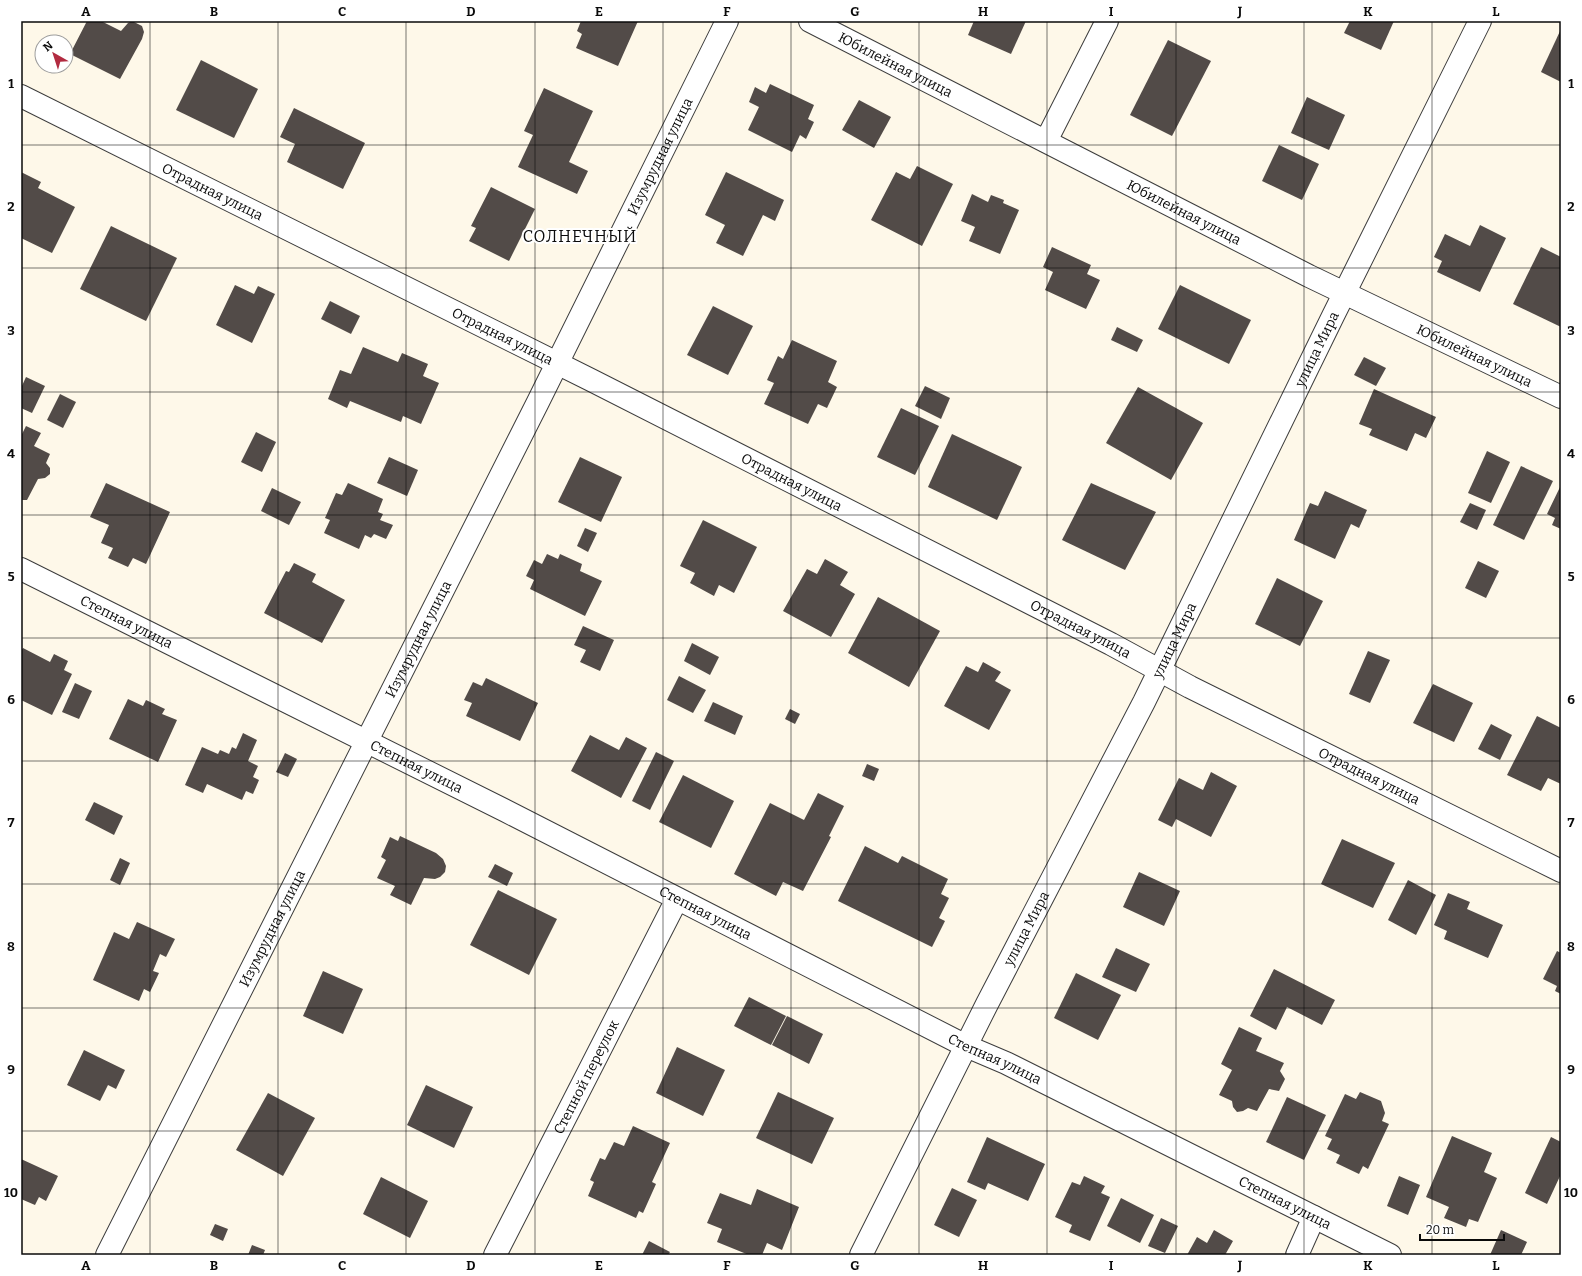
<svg xmlns="http://www.w3.org/2000/svg" width="1582" height="1276" viewBox="0 0 1582 1276" font-family="Bitter,serif">
<style>
.building{fill:#524b48}
.lines{fill:none;stroke-linecap:round;stroke-linejoin:round}
.minor-casing{stroke:#3d3d3d;stroke-width:24}
.minor{stroke:#fff;stroke-width:22}
.grid{fill:none;stroke:#0a0a0a;stroke-width:1;stroke-opacity:0.55}
.labels{text-anchor:middle;dominant-baseline:central;stroke-width:4;stroke-linejoin:round;paint-order:stroke}
.street-label{font-size:14px;fill:#0a0a0a;stroke:#fff}
.quarter-label{font-size:16px;letter-spacing:1px;fill:#0a0a0a;stroke:#fff}
.neatline{fill:none;stroke:#0a0a0a;stroke-width:1.5}
.grid-label{font-size:13px;text-anchor:middle;font-weight:bold;fill:#0a0a0a}
</style>
<rect width="100%" height="100%" fill="#fef8e9"/>
<!-- building -->
<g class="building">
<polygon points="87,21 101,21 121,31 128,23 132,21 142,26 144,32 142,39 120,79 70,54"/>
<polygon points="581,21 638,21 618,66 576,48 582,34 577,31"/>
<polygon points="974,21 1026,21 1011,54 968,35"/>
<polygon points="1350,21 1394,21 1381,50 1344,33"/>
<polygon points="1561,29 1561,82 1541,72"/>
<polygon points="1168,40 1211,61 1172,136 1130,115"/>
<polygon points="201,60 258,89 234,138 176,110"/>
<polygon points="770,84 814,105 808,119 814,122 806,139 800,135 792,152 748,130 759,107 749,102 755,87 766,93"/>
<polygon points="544,88 593,111 569,162 588,171 577,194 518,167 533,135 524,131"/>
<polygon points="1307,97 1345,115 1329,150 1291,133"/>
<polygon points="859,100 891,117 874,148 842,130"/>
<polygon points="294,108 365,143 343,189 287,162 295,144 280,137"/>
<polygon points="1279,145 1319,164 1302,200 1262,181"/>
<polygon points="917,166 953,184 922,246 871,220 896,172 910,179"/>
<polygon points="21,172 41,182 38,188 75,207 52,253 21,238"/>
<polygon points="726,172 784,200 775,221 763,215 743,256 716,243 725,225 705,215"/>
<polygon points="491,187 535,209 509,261 469,241 476,228 471,226"/>
<polygon points="972,194 988,202 991,195 1004,200 1003,203 1019,210 1000,254 969,241 975,227 961,221"/>
<polygon points="1480,225 1506,238 1480,292 1437,272 1442,261 1434,257 1445,234 1470,246"/>
<polygon points="111,226 177,258 146,321 80,289"/>
<polygon points="1052,247 1091,265 1087,274 1100,280 1086,309 1045,290 1053,272 1043,267"/>
<polygon points="1541,247 1561,257 1561,327 1513,304"/>
<polygon points="235,285 254,294 258,286 275,294 252,343 216,325"/>
<polygon points="1180,285 1251,320 1229,364 1158,329"/>
<polygon points="330,301 360,316 351,334 321,319"/>
<polygon points="713,306 753,326 728,375 687,355"/>
<polygon points="1117,327 1143,340 1137,352 1111,340"/>
<polygon points="792,340 837,361 828,382 837,387 827,408 818,404 808,424 764,404 774,383 767,380 778,356 783,359"/>
<polygon points="363,347 398,362 402,353 428,364 423,376 439,383 421,424 403,416 401,422 350,401 347,408 328,399 340,370 351,374"/>
<polygon points="1364,357 1386,368 1376,386 1354,375"/>
<polygon points="26,377 45,386 32,413 21,408 21,388"/>
<polygon points="925,386 950,398 941,419 915,406"/>
<polygon points="1138,387 1203,423 1171,480 1106,443"/>
<polygon points="1374,389 1436,417 1426,438 1415,433 1407,451 1369,435 1372,429 1359,424"/>
<polygon points="60,394 76,402 63,428 47,420"/>
<polygon points="901,408 939,426 915,475 877,457"/>
<polygon points="26,426 41,433 34,446 50,454 46,463 50,468 50,474 45,478 38,479 27,500 21,500 21,436"/>
<polygon points="256,432 276,442 262,472 241,462"/>
<polygon points="952,434 1022,467 997,520 928,487"/>
<polygon points="1487,451 1510,462 1491,503 1468,493"/>
<polygon points="389,457 418,470 407,496 377,483"/>
<polygon points="580,457 622,477 601,522 558,502"/>
<polygon points="1521,466 1553,481 1524,540 1493,525"/>
<polygon points="106,483 170,512 146,564 133,558 128,567 108,558 113,548 101,543 109,525 90,517"/>
<polygon points="348,483 383,499 378,512 383,514 380,520 393,525 386,539 374,534 371,538 365,535 359,549 324,533 330,520 325,518 336,493 342,495"/>
<polygon points="1091,483 1156,512 1125,570 1062,540"/>
<polygon points="1561,485 1561,529 1552,525 1555,518 1547,514"/>
<polygon points="272,488 301,502 289,525 261,511"/>
<polygon points="1325,491 1367,510 1359,528 1351,524 1335,559 1294,540 1310,503 1318,506"/>
<polygon points="1470,503 1486,510 1477,530 1460,522"/>
<polygon points="703,520 757,547 734,593 719,585 714,596 690,583 695,573 680,566"/>
<polygon points="585,528 597,533 588,552 577,546"/>
<polygon points="547,554 558,559 560,554 582,564 580,571 602,581 585,616 530,589 534,580 526,576 534,560 542,564"/>
<polygon points="825,559 848,572 840,585 855,594 831,637 783,611 807,569 817,574"/>
<polygon points="1478,561 1499,571 1486,598 1465,588"/>
<polygon points="294,563 316,574 312,582 345,600 322,643 264,613 286,571 289,572"/>
<polygon points="1277,578 1323,601 1300,646 1255,624"/>
<polygon points="878,597 940,631 909,687 848,653"/>
<polygon points="583,626 614,640 600,671 580,662 586,650 574,645"/>
<polygon points="692,643 719,657 710,675 684,661"/>
<polygon points="23,648 50,662 54,654 68,661 64,670 72,674 52,715 21,700 21,651"/>
<polygon points="1368,651 1390,660 1370,703 1349,694"/>
<polygon points="983,662 1001,672 995,681 1011,690 989,730 944,706 966,666 978,672"/>
<polygon points="679,676 706,690 693,713 667,700"/>
<polygon points="486,678 538,703 520,741 466,716 472,703 464,700 473,682 482,686"/>
<polygon points="75,683 92,691 79,719 62,712"/>
<polygon points="1433,684 1473,703 1454,742 1413,723"/>
<polygon points="128,699 143,706 146,700 165,709 162,714 177,720 158,762 109,739"/>
<polygon points="713,702 743,716 735,735 704,721"/>
<polygon points="790,709 800,714 795,724 785,719"/>
<polygon points="1537,716 1561,728 1561,784 1548,778 1541,791 1507,775"/>
<polygon points="1491,724 1512,735 1500,760 1478,749"/>
<polygon points="243,733 257,740 248,761 258,766 253,777 259,780 253,794 246,791 242,800 207,784 203,793 185,785 202,747 218,754 220,750 229,754 232,747 236,749"/>
<polygon points="590,735 619,750 626,737 647,748 621,798 571,771"/>
<polygon points="656,752 674,761 650,810 632,801"/>
<polygon points="285,753 297,759 288,777 276,772"/>
<polygon points="867,764 879,769 874,781 862,776"/>
<polygon points="1211,772 1237,786 1211,837 1176,819 1172,827 1158,820 1179,778 1203,790"/>
<polygon points="683,775 734,801 711,848 659,822"/>
<polygon points="818,793 844,806 829,836 831,837 803,891 783,882 776,896 734,874 770,803 804,820"/>
<polygon points="94,802 123,816 114,835 85,820"/>
<polygon points="400,836 436,853 443,859 446,866 445,872 440,877 435,879 424,878 411,905 390,895 395,886 377,878 386,860 381,857 390,837 398,841"/>
<polygon points="1342,839 1395,863 1373,908 1321,884"/>
<polygon points="865,846 898,863 902,856 948,879 941,894 949,898 939,918 945,921 932,947 838,901"/>
<polygon points="120,858 130,863 120,885 110,880"/>
<polygon points="495,864 513,873 507,886 488,877"/>
<polygon points="1139,872 1180,891 1164,926 1123,907"/>
<polygon points="1408,880 1436,895 1416,935 1388,920"/>
<polygon points="498,890 557,919 529,975 470,945"/>
<polygon points="1448,893 1470,902 1467,909 1503,925 1488,958 1444,939 1447,931 1434,925"/>
<polygon points="137,922 175,939 166,957 160,954 153,971 159,973 150,992 144,989 139,1001 93,980 114,932 129,939"/>
<polygon points="1116,948 1150,964 1136,992 1102,977"/>
<polygon points="1557,951 1561,953 1561,994 1555,991 1557,986 1543,979"/>
<polygon points="1274,969 1335,1000 1322,1025 1287,1007 1276,1030 1250,1016"/>
<polygon points="323,971 363,989 343,1034 303,1016"/>
<polygon points="1076,973 1121,995 1098,1040 1054,1018"/>
<polygon points="749,997 786,1016 771,1045 734,1026"/>
<polygon points="787,1016 823,1034 809,1064 772,1045"/>
<polygon points="1239,1027 1262,1038 1256,1051 1284,1063 1280,1071 1285,1079 1279,1091 1269,1089 1257,1111 1248,1108 1243,1111 1237,1112 1233,1107 1232,1101 1219,1095 1232,1070 1221,1064"/>
<polygon points="677,1047 725,1070 703,1116 656,1093"/>
<polygon points="84,1050 125,1070 116,1089 108,1085 100,1101 67,1085"/>
<polygon points="426,1085 473,1107 454,1148 407,1125"/>
<polygon points="778,1092 834,1118 812,1164 756,1138"/>
<polygon points="1360,1092 1381,1101 1385,1113 1382,1121 1389,1124 1368,1169 1363,1166 1359,1174 1336,1163 1340,1155 1327,1149 1332,1139 1325,1136 1345,1094 1356,1099"/>
<polygon points="268,1093 315,1118 283,1176 236,1150"/>
<polygon points="1287,1097 1326,1115 1304,1160 1266,1142"/>
<polygon points="633,1126 670,1143 652,1182 656,1184 643,1213 639,1211 636,1218 588,1196 594,1182 590,1180 600,1158 605,1160 614,1142 624,1146"/>
<polygon points="1452,1136 1492,1153 1484,1172 1497,1178 1478,1222 1469,1219 1466,1227 1444,1218 1449,1207 1426,1197"/>
<polygon points="987,1137 1045,1164 1028,1201 988,1183 985,1190 967,1182"/>
<polygon points="1551,1137 1561,1142 1561,1174 1547,1204 1525,1193"/>
<polygon points="21,1159 58,1176 46,1201 39,1197 35,1205 21,1199"/>
<polygon points="1084,1176 1105,1186 1101,1193 1110,1197 1090,1241 1069,1232 1072,1225 1055,1217 1072,1182 1080,1185"/>
<polygon points="1399,1176 1420,1185 1408,1215 1387,1206"/>
<polygon points="381,1177 428,1201 410,1238 363,1214"/>
<polygon points="952,1188 977,1200 959,1237 934,1225"/>
<polygon points="757,1189 799,1207 782,1250 767,1243 762,1255 749,1255 717,1242 722,1229 707,1223 720,1193 751,1205"/>
<polygon points="1121,1198 1154,1215 1140,1243 1107,1226"/>
<polygon points="1161,1218 1178,1226 1165,1253 1148,1246"/>
<polygon points="215,1224 228,1229 223,1241 210,1235"/>
<polygon points="1214,1230 1233,1241 1225,1255 1187,1255 1197,1237 1207,1243"/>
<polygon points="1501,1230 1527,1242 1521,1255 1490,1255"/>
<polygon points="649,1241 670,1252 668,1255 642,1255"/>
<polygon points="252,1245 265,1250 263,1255 248,1255"/>
</g>
<g class="lines">
<!-- minor casing -->
<g class="minor-casing">
<g id="minor">
<path id="s1" d="M 810,21 L 1309,276 L 1561,397"/>
<path id="s2" d="M 21,96 L 591,380 L 1111,644 L 1190,687 L 1561,871"/>
<polyline points="1046,141 1107,21"/>
<path id="s3" d="M 21,569 L 506,811 L 966,1046 L 1006,1063 L 1390,1255"/>
<path id="s4" d="M 107,1255 L 538,402 L 727,21"/>
<path id="s5" d="M 495,1255 L 677,899"/>
<path id="s6" d="M 861,1255 L 987,1004 L 1144,702 L 1333,316 L 1480,21"/>
<polyline points="1297,1255 1314,1217"/>
</g>
</g>
<!-- minor -->
<use href="#minor" class="minor"/>
</g>
<!-- grid -->
<path class="grid" d="M 150,21 L 150,1255M 278,21 L 278,1255M 406,21 L 406,1255M 535,21 L 535,1255M 663,21 L 663,1255M 791,21 L 791,1255M 919,21 L 919,1255M 1047,21 L 1047,1255M 1176,21 L 1176,1255M 1304,21 L 1304,1255M 1432,21 L 1432,1255M 21,145 L 1561,145M 21,268 L 1561,268M 21,392 L 1561,392M 21,515 L 1561,515M 21,638 L 1561,638M 21,761 L 1561,761M 21,884 L 1561,884M 21,1008 L 1561,1008M 21,1131 L 1561,1131"/>
<g class="labels">
<!-- street labels -->
<g class="street-label">
<text stroke="none"><textPath href="#s1" startOffset="96">Юбилейная улица</textPath></text>
<text stroke="none"><textPath href="#s4" startOffset="1230">Изумрудная улица</textPath></text>
<text stroke="none"><textPath href="#s2" startOffset="214">Отрадная улица</textPath></text>
<text stroke="none"><textPath href="#s1" startOffset="420">Юбилейная улица</textPath></text>
<text stroke="none"><textPath href="#s2" startOffset="538">Отрадная улица</textPath></text>
<text stroke="none"><textPath href="#s6" startOffset="1014">улица Мира</textPath></text>
<text stroke="none"><textPath href="#s1" startOffset="744">Юбилейная улица</textPath></text>
<text stroke="none"><textPath href="#s2" startOffset="862">Отрадная улица</textPath></text>
<text stroke="none"><textPath href="#s3" startOffset="118">Степная улица</textPath></text>
<text stroke="none"><textPath href="#s2" startOffset="1186">Отрадная улица</textPath></text>
<text stroke="none"><textPath href="#s4" startOffset="690">Изумрудная улица</textPath></text>
<text stroke="none"><textPath href="#s6" startOffset="690">улица Мира</textPath></text>
<text stroke="none"><textPath href="#s3" startOffset="442">Степная улица</textPath></text>
<text stroke="none"><textPath href="#s2" startOffset="1510">Отрадная улица</textPath></text>
<text stroke="none"><textPath href="#s3" startOffset="766">Степная улица</textPath></text>
<text stroke="none"><textPath href="#s4" startOffset="366">Изумрудная улица</textPath></text>
<text stroke="none"><textPath href="#s6" startOffset="366">улица Мира</textPath></text>
<text stroke="none"><textPath href="#s3" startOffset="1090">Степная улица</textPath></text>
<text stroke="none"><textPath href="#s5" startOffset="200">Степной переулок</textPath></text>
<text stroke="none"><textPath href="#s3" startOffset="1414">Степная улица</textPath></text>
</g>
<!-- quarter labels -->
<g class="quarter-label">
<text x="580" y="236">СОЛНЕЧНЫЙ</text>
</g>
</g>
<!-- border -->
<rect width="1582" height="1276" fill="none" stroke="#ffffff" stroke-width="44"/>
<!-- north arrow -->
<g transform="translate(54 54) rotate(321)"><circle r="19" fill="#ffffff" stroke="#9d9d9d"/>
<path d="M0-3L7 15L0 10L-7 15Z" fill="#b22b40"/>
<text y="-6" font-size="11" font-weight="bold" text-anchor="middle" fill="#0a0a0a">N</text>
</g>
<!-- scale -->
<path d="M1420 1234v6h84v-6" fill="none" stroke="#0a0a0a" stroke-width="2"/>
<text x="1426" y="1234" font-size="12" fill="#0a0a0a" stroke="#ffffff" stroke-width="3" paint-order="stroke">20 m</text>
<rect x="22" y="22" width="1538" height="1232" class="neatline"/>
<g class="grid-label">
<text x="86" y="16">A</text>
<text x="214" y="16">B</text>
<text x="342" y="16">C</text>
<text x="471" y="16">D</text>
<text x="599" y="16">E</text>
<text x="727" y="16">F</text>
<text x="855" y="16">G</text>
<text x="983" y="16">H</text>
<text x="1111" y="16">I</text>
<text x="1240" y="16">J</text>
<text x="1368" y="16">K</text>
<text x="1496" y="16">L</text>
<text x="11" y="88">1</text>
<text x="1571" y="88">1</text>
<text x="11" y="211">2</text>
<text x="1571" y="211">2</text>
<text x="11" y="335">3</text>
<text x="1571" y="335">3</text>
<text x="11" y="458">4</text>
<text x="1571" y="458">4</text>
<text x="11" y="581">5</text>
<text x="1571" y="581">5</text>
<text x="11" y="704">6</text>
<text x="1571" y="704">6</text>
<text x="11" y="827">7</text>
<text x="1571" y="827">7</text>
<text x="11" y="951">8</text>
<text x="1571" y="951">8</text>
<text x="11" y="1074">9</text>
<text x="1571" y="1074">9</text>
<text x="11" y="1197">10</text>
<text x="1571" y="1197">10</text>
<text x="86" y="1270">A</text>
<text x="214" y="1270">B</text>
<text x="342" y="1270">C</text>
<text x="471" y="1270">D</text>
<text x="599" y="1270">E</text>
<text x="727" y="1270">F</text>
<text x="855" y="1270">G</text>
<text x="983" y="1270">H</text>
<text x="1111" y="1270">I</text>
<text x="1240" y="1270">J</text>
<text x="1368" y="1270">K</text>
<text x="1496" y="1270">L</text>
</g>
</svg>
